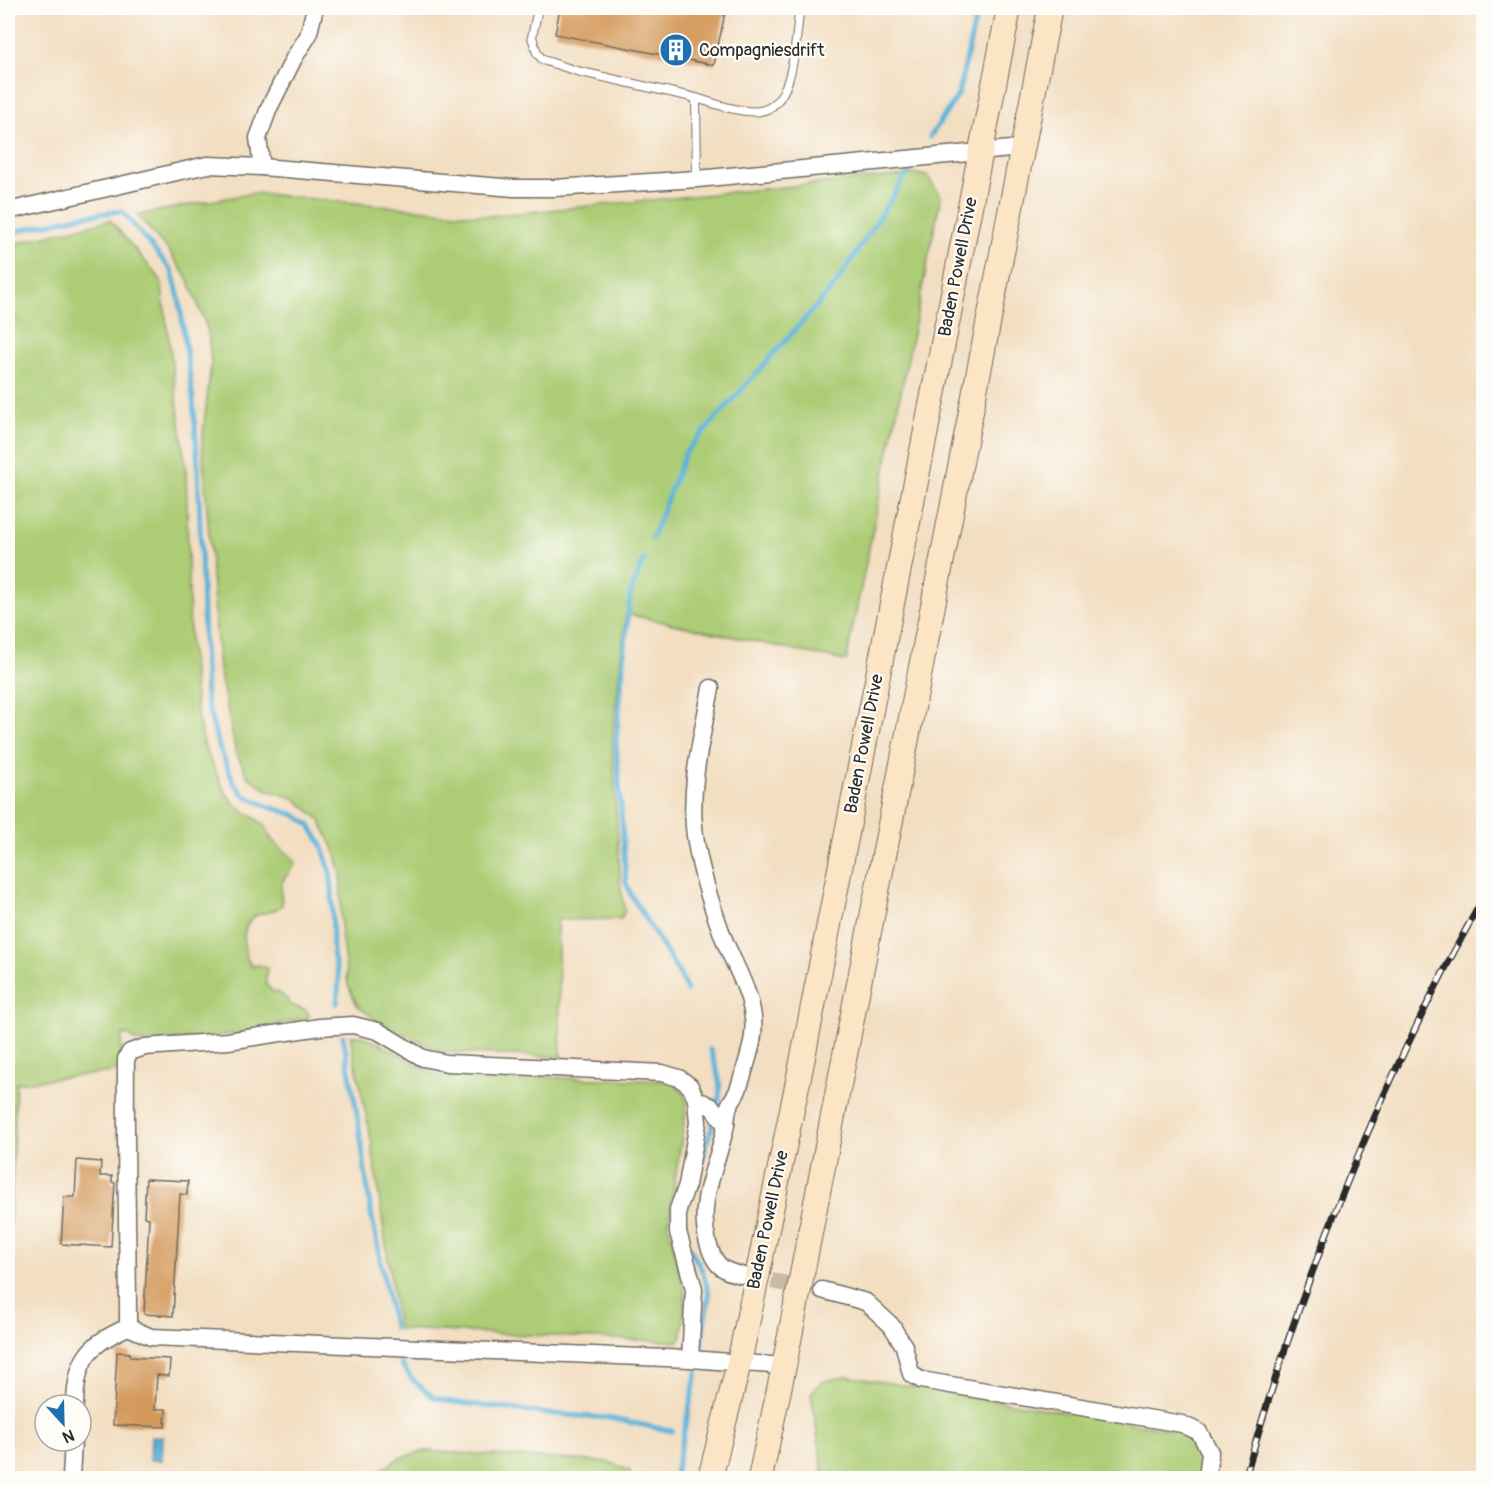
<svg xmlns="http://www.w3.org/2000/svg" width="1491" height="1486" viewBox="0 0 1491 1486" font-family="Pangolin,sans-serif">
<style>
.green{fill:#accc74;stroke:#6c7c50;stroke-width:1.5}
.water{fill:#5cb2d8;stroke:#446e82;stroke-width:1.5}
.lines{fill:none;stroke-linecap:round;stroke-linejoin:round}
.stream{stroke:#5cb2d8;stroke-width:5}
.building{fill:#d49a5c}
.street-tunnel{stroke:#cabaa3;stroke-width:16;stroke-dasharray:16 8;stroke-linecap:butt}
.lane-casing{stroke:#716a60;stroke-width:10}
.street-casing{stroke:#716a60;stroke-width:19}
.secondary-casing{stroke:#716a60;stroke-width:26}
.lane{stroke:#fff;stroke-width:8}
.street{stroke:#fff;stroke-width:16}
.secondary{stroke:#fce5c4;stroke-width:24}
.rail-casing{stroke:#2b2b2b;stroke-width:7}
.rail{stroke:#fdfcf7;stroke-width:4.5;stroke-dasharray:14;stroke-linecap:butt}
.labels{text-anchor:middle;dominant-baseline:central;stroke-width:4.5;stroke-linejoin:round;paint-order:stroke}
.poi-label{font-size:18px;fill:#2b2b2b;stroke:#fdfcf7;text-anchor:start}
.street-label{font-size:18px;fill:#2b2b2b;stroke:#fdfcf7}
</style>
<rect width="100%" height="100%" fill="#fdfcf7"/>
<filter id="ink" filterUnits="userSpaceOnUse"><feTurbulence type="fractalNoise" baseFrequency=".0167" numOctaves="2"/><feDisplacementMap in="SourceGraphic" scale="12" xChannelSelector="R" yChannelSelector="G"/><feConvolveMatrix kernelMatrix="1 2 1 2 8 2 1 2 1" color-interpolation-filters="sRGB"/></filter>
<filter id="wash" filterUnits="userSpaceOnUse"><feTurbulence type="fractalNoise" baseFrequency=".008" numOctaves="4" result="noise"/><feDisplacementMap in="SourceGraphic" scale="24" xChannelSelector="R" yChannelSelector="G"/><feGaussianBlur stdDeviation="1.35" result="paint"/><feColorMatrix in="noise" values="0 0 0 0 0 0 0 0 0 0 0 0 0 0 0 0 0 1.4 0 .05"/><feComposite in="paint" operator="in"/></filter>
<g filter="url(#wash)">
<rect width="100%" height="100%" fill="#f2dec1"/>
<!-- green -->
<g class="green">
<polygon points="917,174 927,176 941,196 846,661 626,614 612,740 621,891 625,910 621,919 557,920 561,1057 443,1052 379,1022 357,1005 348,985 341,934 341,875 336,854 320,820 294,798 269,791 248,777 236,753 219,670 202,442 211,364 208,331 189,281 169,251 137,215 254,193 488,216"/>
<path d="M 110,220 L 161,280 L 186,469 L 190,641 L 197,715 L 205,748 L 224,790 L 236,806 L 265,825 L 272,840 L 295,860 C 294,871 287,872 283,881 C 279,888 282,897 282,905 C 273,914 264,911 255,916 C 239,926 243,953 251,966 L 259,965 L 267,968 L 266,984 L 272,991 L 279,993 L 286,998 L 290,1005 L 306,1010 L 310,1017 L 244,1033 L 143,1043 L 133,1040 L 129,1035 L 122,1035 L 120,1071 L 16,1083 L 8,1278 L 8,245 Z"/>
<path d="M 350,1036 L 362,1036 L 380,1044 L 434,1074 L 668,1081 C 680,1088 686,1090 687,1105 L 668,1223 L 685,1295 L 682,1335 L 678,1342 L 398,1329 L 371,1140 Z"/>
<polygon points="847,1376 1186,1432 1192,1435 1204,1450 1200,1478 824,1478 811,1393 822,1382"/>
<path d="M 426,1451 L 609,1462 L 629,1470 L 633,1478 L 374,1478 C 393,1460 399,1456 426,1451 Z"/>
</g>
<!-- water -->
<polygon class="water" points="151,1436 163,1437 162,1460 150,1460"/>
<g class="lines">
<!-- stream -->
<g class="stream">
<polyline points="930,137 958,95 978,8"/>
<polyline points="8,233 82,216 122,211 172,271 179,298 193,399 198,467 206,699 218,744 234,783 245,796 267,806 295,815 309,824 322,845 330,871 332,888 333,954 339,978 337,1003"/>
<polyline points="652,538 685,453 836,284 909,171"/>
<polyline points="644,559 630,595 616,741 626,883 631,895 680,975 687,991"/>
<polyline points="343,1036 358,1120 371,1213 394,1328"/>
<path d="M 710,1049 C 716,1067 723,1084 718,1103"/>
<polyline points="696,1180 714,1120"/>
<polyline points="689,1247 702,1270 709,1294 701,1345"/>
<polyline points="401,1364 412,1379 433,1397 451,1402 552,1414 608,1418 672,1431"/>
<polyline points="674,1478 697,1372"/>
</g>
</g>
<g id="blocks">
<!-- building -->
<g class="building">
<polygon points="560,8 726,8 714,65 555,34"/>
<polygon points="77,1160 101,1162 100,1176 112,1176 112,1182 115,1183 111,1247 61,1244 64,1197 75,1197"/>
<polygon points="146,1179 188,1181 187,1195 180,1194 173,1316 144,1314 149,1218 144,1217"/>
<polygon points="117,1352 130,1353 130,1357 170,1359 169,1376 157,1375 155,1409 166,1409 165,1427 113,1425"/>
</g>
</g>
</g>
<g filter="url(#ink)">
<use href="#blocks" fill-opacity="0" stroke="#716a60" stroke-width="1.5"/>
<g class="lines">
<!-- street-tunnel -->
<polyline class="street-tunnel" points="748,1277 822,1290"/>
<!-- lane casing -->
<g class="lane-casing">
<g id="lane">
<polyline points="538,8 532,37 537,53 543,60 577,71 696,98"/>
<path d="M 697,179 L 696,98 C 713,103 742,114 760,111 C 796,106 795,35 800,8"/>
</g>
</g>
<!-- street casing -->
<g class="street-casing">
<g id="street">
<polyline points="262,167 258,138 269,108 294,58 308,36 315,8"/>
<polyline points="8,211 207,165 262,167 514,188 554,188 697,179 1021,148"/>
<path d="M 711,688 C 702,737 687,792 696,842 C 701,873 711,904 722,934 C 735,970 760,1002 752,1042 C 749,1057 743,1075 738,1090 C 736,1096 731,1100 729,1106 C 726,1114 727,1124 724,1133 C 715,1171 697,1203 708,1243 C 714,1263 720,1271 741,1275"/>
<polyline points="696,1099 712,1107 726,1125"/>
<polyline points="822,1290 866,1302 891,1325 904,1346 911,1374 921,1380 1182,1424 1199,1432 1210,1452 1207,1478"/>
<path d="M 128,1327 C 128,1237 125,1149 126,1059 L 130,1052 L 145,1047 L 228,1041 L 320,1027 L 353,1025 L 378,1031 L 423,1058 L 447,1063 L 662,1073 L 679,1078 L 690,1086 L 696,1099 L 698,1123 L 687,1185 L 678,1209 L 678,1232 L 694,1289 L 690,1359"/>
<path d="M 75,1405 C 76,1360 87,1345 128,1327 L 151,1337 L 690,1359 L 784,1366"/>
<polyline points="71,1478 73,1441"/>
</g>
</g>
<!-- secondary casing -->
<g class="secondary-casing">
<g id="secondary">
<polyline points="710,1478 739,1363 802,1062 1009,8"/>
<polyline points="760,1478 784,1366 1050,8"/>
</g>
</g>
<!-- lane -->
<use href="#lane" class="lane"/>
<!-- street -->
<use href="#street" class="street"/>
<!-- secondary -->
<use href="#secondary" class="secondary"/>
<!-- rail casing -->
<g class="rail-casing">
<path id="rail" d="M 1245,1478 C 1301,1282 1383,1075 1484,897"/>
</g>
<!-- rail -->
<use href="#rail" class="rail"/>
</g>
</g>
<!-- icons -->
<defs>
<g id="building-disc" transform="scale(1.725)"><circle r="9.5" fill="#1f6fb2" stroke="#fdfcf7"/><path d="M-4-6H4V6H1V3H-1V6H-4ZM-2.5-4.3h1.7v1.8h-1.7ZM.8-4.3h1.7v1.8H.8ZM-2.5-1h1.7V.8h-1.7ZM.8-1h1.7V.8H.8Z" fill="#fff"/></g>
</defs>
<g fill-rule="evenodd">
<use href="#building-disc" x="676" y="50"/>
</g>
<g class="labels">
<!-- poi labels -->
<g class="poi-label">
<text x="699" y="50">Compagniesdrift</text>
</g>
<!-- street labels -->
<g class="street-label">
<text transform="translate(958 267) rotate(-79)">Baden Powell Drive</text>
<text transform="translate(864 744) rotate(-79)">Baden Powell Drive</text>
<text transform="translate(768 1220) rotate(-78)">Baden Powell Drive</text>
</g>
</g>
<!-- margin -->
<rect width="1491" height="1486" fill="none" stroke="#fdfcf7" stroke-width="30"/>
<!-- north arrow -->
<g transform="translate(63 1423) rotate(158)"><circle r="28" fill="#fdfcf7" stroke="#a9a8a5" stroke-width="1.5"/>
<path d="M0-4.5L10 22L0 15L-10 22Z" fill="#1f6fb2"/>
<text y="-9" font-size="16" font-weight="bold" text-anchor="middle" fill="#2b2b2b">N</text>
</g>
</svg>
